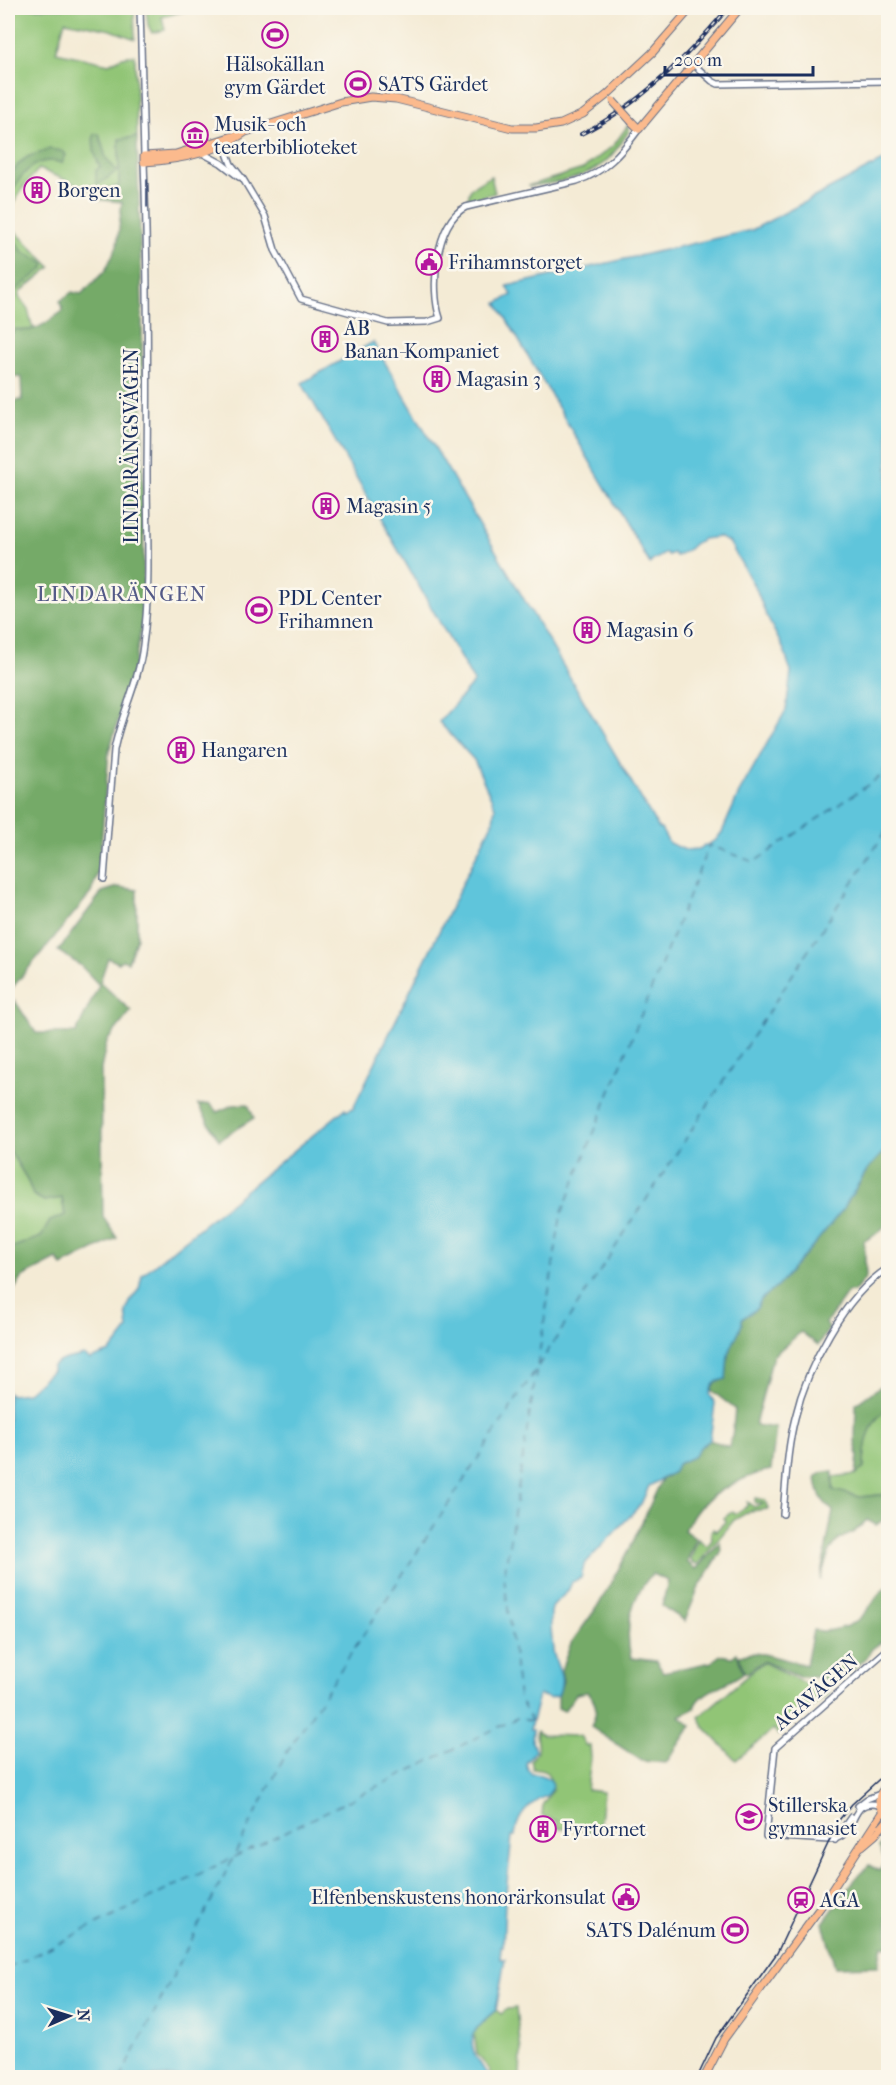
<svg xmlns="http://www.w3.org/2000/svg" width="896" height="2085" viewBox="0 0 896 2085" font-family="'IM FELL French Canon',serif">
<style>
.green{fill:#91c576;stroke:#567a6a;stroke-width:1.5}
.forest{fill:#74aa67;stroke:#486c62;stroke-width:1.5}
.water{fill:#5ec5db;stroke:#3c7a9c;stroke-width:1.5}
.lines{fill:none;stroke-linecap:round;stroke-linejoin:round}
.ferry{stroke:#2f5c84;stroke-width:1.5;stroke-dasharray:8 6;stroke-linecap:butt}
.minor-casing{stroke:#677188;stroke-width:8}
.major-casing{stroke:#677188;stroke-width:9}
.minor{stroke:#fff;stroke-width:5}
.major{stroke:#fbba8d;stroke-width:7}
.tram{stroke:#1b2f5e;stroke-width:1.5}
.rail-casing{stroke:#1b2f5e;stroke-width:4}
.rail{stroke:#fbf7ec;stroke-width:1.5;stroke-dasharray:4.5;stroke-linecap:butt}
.major-bridge-casing{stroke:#677188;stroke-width:9;stroke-linecap:butt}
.major-bridge{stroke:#fbba8d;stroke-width:7}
.labels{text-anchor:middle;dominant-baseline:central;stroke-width:5;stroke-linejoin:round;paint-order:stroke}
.poi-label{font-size:20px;fill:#1b2f5e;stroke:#fbf7ec;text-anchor:start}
.street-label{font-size:20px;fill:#1b2f5e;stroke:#fbf7ec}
.neighbourhood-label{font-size:21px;letter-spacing:1.5px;fill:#545a88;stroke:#fbf7ec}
</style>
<rect width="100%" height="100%" fill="#fbf7ec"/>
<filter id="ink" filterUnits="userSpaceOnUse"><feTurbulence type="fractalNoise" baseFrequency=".0167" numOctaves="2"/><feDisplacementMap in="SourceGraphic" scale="12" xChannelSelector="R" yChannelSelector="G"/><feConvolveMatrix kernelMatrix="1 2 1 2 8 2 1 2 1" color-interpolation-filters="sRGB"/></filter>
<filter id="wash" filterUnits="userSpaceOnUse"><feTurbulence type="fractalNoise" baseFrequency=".008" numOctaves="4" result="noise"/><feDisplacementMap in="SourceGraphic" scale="24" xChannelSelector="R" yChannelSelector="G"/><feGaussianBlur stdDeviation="1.35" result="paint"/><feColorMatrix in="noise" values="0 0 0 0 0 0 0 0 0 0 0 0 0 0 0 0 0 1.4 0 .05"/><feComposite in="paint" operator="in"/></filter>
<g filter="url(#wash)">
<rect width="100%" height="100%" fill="#f4ebd5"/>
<!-- green -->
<g class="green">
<path d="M 8,8 L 134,8 L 135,39 L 111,30 L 65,21 L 56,52 L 109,64 L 122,57 L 135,55 L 137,137 L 119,140 L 119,186 L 95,192 L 39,169 C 20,189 14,197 9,225 L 51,267 L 19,293 L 19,297 L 28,309 L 32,326 L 36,329 L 27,332 L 16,329 L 8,337 Z"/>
<polygon points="146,8 195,8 162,17 165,30 152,33 148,25"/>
<path d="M 628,125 L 629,131 C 622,142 615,153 605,162 C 586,178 553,184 528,186 L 583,169 L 614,145 Z"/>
<polygon points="491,176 495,193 467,201 471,188"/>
<polygon points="8,1148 27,1179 33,1195 44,1201 62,1198 65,1216 50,1221 41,1237 8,1249"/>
<path d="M 888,1409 L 888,1494 L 860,1497 L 832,1490 L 833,1477 L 856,1474 L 864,1468 C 864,1447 868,1419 888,1409 Z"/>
<polygon points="755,1498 765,1500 768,1509 750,1511 734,1520 698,1564 692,1563 691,1558 698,1539 707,1546 712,1540 711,1531 713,1529 716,1531 726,1521 724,1518 733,1511 735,1514 747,1506 747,1502 754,1507 763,1504 761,1503 755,1503"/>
<polygon points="763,1662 802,1682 830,1693 778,1735 774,1729 736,1760 704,1727 699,1717"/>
<path d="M 537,1731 L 542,1735 L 580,1736 L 586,1746 L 590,1745 L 591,1758 L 587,1790 L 603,1792 L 599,1832 L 557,1828 L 557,1821 L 542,1816 L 543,1804 L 553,1789 C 548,1773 550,1771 533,1769 L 531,1760 C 543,1747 534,1746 537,1731 Z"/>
<polygon points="516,2008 521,2052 520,2077 490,2077 489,2069 477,2054 474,2032 482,2022 496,2010 501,2014 507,2009"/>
</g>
<!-- forest -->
<g class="forest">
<path d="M 94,134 L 99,134 L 106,158 L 117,171 L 99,184 L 96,183 L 96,170 L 100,167 C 95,158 92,144 94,134 Z"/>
<path d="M 137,137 L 142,304 L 144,611 L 134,669 L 109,751 L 99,869 L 91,893 L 8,993 L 8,402 L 22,400 L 21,377 L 8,378 L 8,337 L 16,329 C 36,334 47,322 63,311 L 60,301 L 72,292 L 81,294 L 105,271 L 117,246 L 122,202 L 95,199 L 95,192 L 119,186 L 119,139 Z"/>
<path d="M 49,149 L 63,151 L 66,155 L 62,163 C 34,154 17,178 8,201 C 7,186 11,167 26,158 C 33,153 42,154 49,149 Z"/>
<polygon points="9,232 23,252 44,263 44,268 16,290 12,289 8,278"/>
<polygon points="118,887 137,890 137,937 128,962 122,960 119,963 108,958 100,982 131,1011 107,1041 101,1069 103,1217 117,1238 62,1266 57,1259 22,1277 14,1290 8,1284 8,1249 41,1237 50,1221 65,1215 62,1198 44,1201 33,1195 27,1179 8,1148 8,1008 15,1001 36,1033 76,1033 99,985 80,965 58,951 102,892"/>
<polygon points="210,1104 217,1112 233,1105 248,1104 254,1118 219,1140 198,1105"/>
<path d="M 888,1147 L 888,1224 L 873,1236 L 864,1241 L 866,1277 L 854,1292 L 848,1292 L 826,1323 L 829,1329 L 818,1345 L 801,1332 L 773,1356 L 755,1425 L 776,1428 L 771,1470 C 750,1474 714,1491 700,1507 C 694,1514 689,1522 684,1530 L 696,1539 L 687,1562 L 696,1569 L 720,1542 L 721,1552 L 698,1589 L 685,1621 L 662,1606 L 668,1581 L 652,1574 C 631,1597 624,1628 631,1658 L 656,1661 L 663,1672 L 712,1662 L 720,1655 L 732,1657 L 737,1653 L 743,1673 C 729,1685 701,1689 695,1708 L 680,1716 L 691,1726 L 666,1763 L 642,1761 L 591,1727 C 597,1712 599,1704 587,1692 L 576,1694 L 564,1711 L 558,1708 L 558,1696 L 563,1681 L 561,1670 L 571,1643 L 598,1606 L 630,1548 L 662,1479 L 668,1476 L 677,1464 L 693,1457 L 699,1448 L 710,1440 L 729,1447 L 732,1437 L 735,1409 L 711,1390 L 715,1382 L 726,1379 L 728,1355 L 742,1324 L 742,1319 L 757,1308 L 760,1299 L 777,1287 L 809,1250 L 843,1209 L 867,1170 Z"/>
<path d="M 888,1381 L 888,1409 C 869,1419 864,1447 864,1468 L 856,1474 L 858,1455 L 855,1442 L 856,1404 Z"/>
<path d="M 825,1472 L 833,1472 L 833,1490 L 860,1497 L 888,1494 L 888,1516 L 876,1525 L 867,1520 L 853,1533 L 839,1539 L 829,1552 L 820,1580 L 833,1511 C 821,1501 817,1492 816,1476 Z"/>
<path d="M 888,1586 L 888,1637 L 872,1649 L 865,1659 L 841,1682 L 833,1682 L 817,1677 L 799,1677 L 763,1661 L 747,1673 L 744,1672 L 739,1656 L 751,1653 L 764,1654 L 806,1665 L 813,1630 C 829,1633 851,1628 863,1615 C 873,1604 875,1595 888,1586 Z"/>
<polygon points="888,1838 888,1947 882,1946 878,1966 835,1967 823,1923 855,1879 869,1865 879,1871 886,1862 879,1847"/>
</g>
<!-- water -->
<path class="water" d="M 888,158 L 888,1147 L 867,1170 L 843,1209 L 816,1242 L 777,1287 L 761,1299 L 757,1308 L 742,1319 L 742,1324 L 728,1355 L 726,1379 L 715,1382 L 712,1386 L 710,1394 L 715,1404 L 710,1440 L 699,1448 L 693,1457 L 677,1464 L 674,1472 L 649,1486 L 641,1504 L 584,1565 L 581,1578 L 572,1582 C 570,1586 569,1591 565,1594 C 559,1600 552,1603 551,1612 C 550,1624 552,1639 553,1650 C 556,1670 567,1674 558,1696 L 549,1698 L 539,1695 L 530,1729 L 533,1730 L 532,1741 L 535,1751 L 526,1763 L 528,1770 L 532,1774 C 540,1774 560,1779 550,1792 C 548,1796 541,1798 538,1800 C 524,1809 516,1820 515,1836 L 512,1836 L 505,1902 L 503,1946 L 501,1946 L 500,1959 L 505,1959 L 496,2010 C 480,2023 465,2034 476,2057 C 480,2064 485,2069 487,2077 L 8,2077 L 8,1392 L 11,1395 L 27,1393 L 52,1371 L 52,1367 C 62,1357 72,1359 84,1355 L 90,1359 L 110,1352 L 128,1329 L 126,1311 L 131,1300 L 139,1289 L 142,1275 L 345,1109 L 346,1111 L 353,1108 L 493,821 L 495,807 L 474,760 L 439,722 L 474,682 L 302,383 L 373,342 L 659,829 L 661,829 L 669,843 L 685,850 L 699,849 L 716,840 L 722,832 L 740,791 L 786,710 L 791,672 L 784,650 L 766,615 L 757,591 L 729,542 L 718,537 L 703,539 L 695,543 L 689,549 L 676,556 L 673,553 L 668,555 L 666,553 L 652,561 L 650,564 L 497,303 L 512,295 L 507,286 L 752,230 Z"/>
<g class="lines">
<!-- ferry -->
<g class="ferry">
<polyline points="532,1722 519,1698 504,1577 561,1215 709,845 754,862 881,776 888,765"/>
<polyline points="8,1968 517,1718 530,1721"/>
<polyline points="121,2078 287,1752 888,828"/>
</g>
</g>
</g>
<g filter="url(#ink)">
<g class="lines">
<!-- minor casing -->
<g class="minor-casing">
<g id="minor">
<polyline points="140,8 144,156"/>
<polyline points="693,64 712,81 718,84 888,81"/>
<path d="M 224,145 L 231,164 L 243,179 L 265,216 L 275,250 L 301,299 L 388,323 L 427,322 L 440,318 C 430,290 435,221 466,207 L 577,181 C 604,173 622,152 639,129"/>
<polyline points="202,153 221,163 239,177"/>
<path d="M 104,879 L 114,750 C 121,714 139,682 143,645 C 151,588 147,529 147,472 C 148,368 148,265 144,162"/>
<path d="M 783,1514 C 786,1482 787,1449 795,1418 C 807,1367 844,1296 888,1268"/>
<path d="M 879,1805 C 846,1797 861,1837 829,1840 L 766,1836 L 775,1748 L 888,1649"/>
<polyline points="858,1806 867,1799 880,1794"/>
<polyline points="835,1840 851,1817"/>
</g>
</g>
<!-- major casing -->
<g class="major-casing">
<g id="major">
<polyline points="632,122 639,129 740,8"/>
<path d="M 244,133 C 215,153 178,160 144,162 L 144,156 L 176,154 L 341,102 L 371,97 L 396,99 L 512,128 L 536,128 L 561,124 L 583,114 L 607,95 L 652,53 L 691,8"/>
<path d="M 888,1785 C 876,1794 876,1807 888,1815"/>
<polyline points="862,1846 875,1835 888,1820"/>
<polyline points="704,2078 724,2039 822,1905 883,1811"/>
</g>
</g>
<!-- minor -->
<use href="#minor" class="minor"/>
<!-- major -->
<use href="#major" class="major"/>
<!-- tram -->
<g class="tram">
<polyline points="147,180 147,207"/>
<polyline points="697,2078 716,2038 777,1953 839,1820 852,1804 888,1771"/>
</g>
<!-- rail casing -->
<g class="rail-casing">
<path id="rail" d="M 581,134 C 640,105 687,57 728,8"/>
</g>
<!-- rail -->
<use href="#rail" class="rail"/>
<!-- major-bridge casing -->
<g class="major-bridge-casing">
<polyline id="major-bridge" points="613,101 632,122"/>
</g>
<!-- major-bridge -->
<use href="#major-bridge" class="major-bridge"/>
</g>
</g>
<!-- icons -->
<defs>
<g id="stadium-ring" transform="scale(1.35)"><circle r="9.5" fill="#fbf7ec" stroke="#b5179e" stroke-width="1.5"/><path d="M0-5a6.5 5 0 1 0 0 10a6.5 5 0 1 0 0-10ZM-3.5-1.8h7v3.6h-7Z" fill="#b5179e"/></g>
<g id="museum-ring" transform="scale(1.35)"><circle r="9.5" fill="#fbf7ec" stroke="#b5179e" stroke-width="1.5"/><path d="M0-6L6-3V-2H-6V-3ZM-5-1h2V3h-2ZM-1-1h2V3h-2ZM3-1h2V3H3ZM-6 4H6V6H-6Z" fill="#b5179e"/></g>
<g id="building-ring" transform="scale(1.35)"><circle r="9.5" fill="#fbf7ec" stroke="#b5179e" stroke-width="1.5"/><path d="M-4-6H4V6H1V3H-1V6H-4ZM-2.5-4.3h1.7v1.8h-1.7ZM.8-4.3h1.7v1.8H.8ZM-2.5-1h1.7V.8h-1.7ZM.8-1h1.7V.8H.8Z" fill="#b5179e"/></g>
<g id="civic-ring" transform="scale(1.35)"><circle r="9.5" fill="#fbf7ec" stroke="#b5179e" stroke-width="1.5"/><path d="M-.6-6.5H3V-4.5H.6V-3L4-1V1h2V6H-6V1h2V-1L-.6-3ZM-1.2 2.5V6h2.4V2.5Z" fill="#b5179e"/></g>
<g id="school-ring" transform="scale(1.35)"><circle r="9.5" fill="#fbf7ec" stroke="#b5179e" stroke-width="1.5"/><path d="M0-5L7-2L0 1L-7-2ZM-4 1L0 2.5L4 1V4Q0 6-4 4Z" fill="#b5179e"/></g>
<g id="station-ring" transform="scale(1.35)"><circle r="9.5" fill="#fbf7ec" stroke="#b5179e" stroke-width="1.5"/><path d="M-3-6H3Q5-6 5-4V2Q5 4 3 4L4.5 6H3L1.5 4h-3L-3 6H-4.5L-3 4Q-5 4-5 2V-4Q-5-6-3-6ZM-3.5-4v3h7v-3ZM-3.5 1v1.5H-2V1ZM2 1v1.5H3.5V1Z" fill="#b5179e"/></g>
</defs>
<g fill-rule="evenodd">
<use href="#stadium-ring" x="275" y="35"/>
<use href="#stadium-ring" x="358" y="84"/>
<use href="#museum-ring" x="195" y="135"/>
<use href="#building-ring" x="37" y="190"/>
<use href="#civic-ring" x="429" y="262"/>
<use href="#building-ring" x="325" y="339"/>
<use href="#building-ring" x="437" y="379"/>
<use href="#building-ring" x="326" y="506"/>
<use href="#stadium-ring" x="259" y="610"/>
<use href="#building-ring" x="587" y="630"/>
<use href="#building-ring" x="181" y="750"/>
<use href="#school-ring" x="749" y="1817"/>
<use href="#building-ring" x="543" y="1829"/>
<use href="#civic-ring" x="626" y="1897"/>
<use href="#station-ring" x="801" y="1900"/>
<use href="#stadium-ring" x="735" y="1930"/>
</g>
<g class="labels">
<!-- poi labels -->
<g class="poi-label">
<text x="275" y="64" text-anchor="middle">Hälsokällan<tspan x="275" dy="23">gym Gärdet</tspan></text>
<text x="378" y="84">SATS Gärdet</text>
<text x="214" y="124">Musik- och<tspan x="214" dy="23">teaterbiblioteket</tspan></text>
<text x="57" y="190">Borgen</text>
<text x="448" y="262">Frihamnstorget</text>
<text x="344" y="328">AB<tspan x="344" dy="23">Banan-Kompaniet</tspan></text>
<text x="456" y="379">Magasin 3</text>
<text x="346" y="506">Magasin 5</text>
<text x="278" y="598">PDL Center<tspan x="278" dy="23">Frihamnen</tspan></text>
<text x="606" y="630">Magasin 6</text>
<text x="201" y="750">Hangaren</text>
<text x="768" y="1805">Stillerska<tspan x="768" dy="23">gymnasiet</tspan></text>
<text x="562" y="1829">Fyrtornet</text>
<text x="606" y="1897" text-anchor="end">Elfenbenskustens honorärkonsulat</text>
<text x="820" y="1900">AGA</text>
<text x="716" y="1930" text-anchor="end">SATS Dalénum</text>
</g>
<!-- street labels -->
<g class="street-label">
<text transform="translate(131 446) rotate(-90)">LINDARÄNGSVÄGEN</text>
<text transform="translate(816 1692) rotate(-41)">AGAVÄGEN</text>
</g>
<!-- neighbourhood labels -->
<g class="neighbourhood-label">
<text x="122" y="594">LINDARÄNGEN</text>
</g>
</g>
<!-- margin -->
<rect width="896" height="2085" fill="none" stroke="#fbf7ec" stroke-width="30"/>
<!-- north arrow -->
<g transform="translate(69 2016) rotate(87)" stroke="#fbf7ec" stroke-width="4.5" paint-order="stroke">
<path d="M0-4.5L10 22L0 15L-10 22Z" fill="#1b2f5e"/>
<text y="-9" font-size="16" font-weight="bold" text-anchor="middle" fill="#1b2f5e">N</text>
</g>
<!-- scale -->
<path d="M665 66v9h148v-9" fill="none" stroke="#1b2f5e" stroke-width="3"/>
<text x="674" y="66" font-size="18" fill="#1b2f5e" stroke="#fbf7ec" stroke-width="4.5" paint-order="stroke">200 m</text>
</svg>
